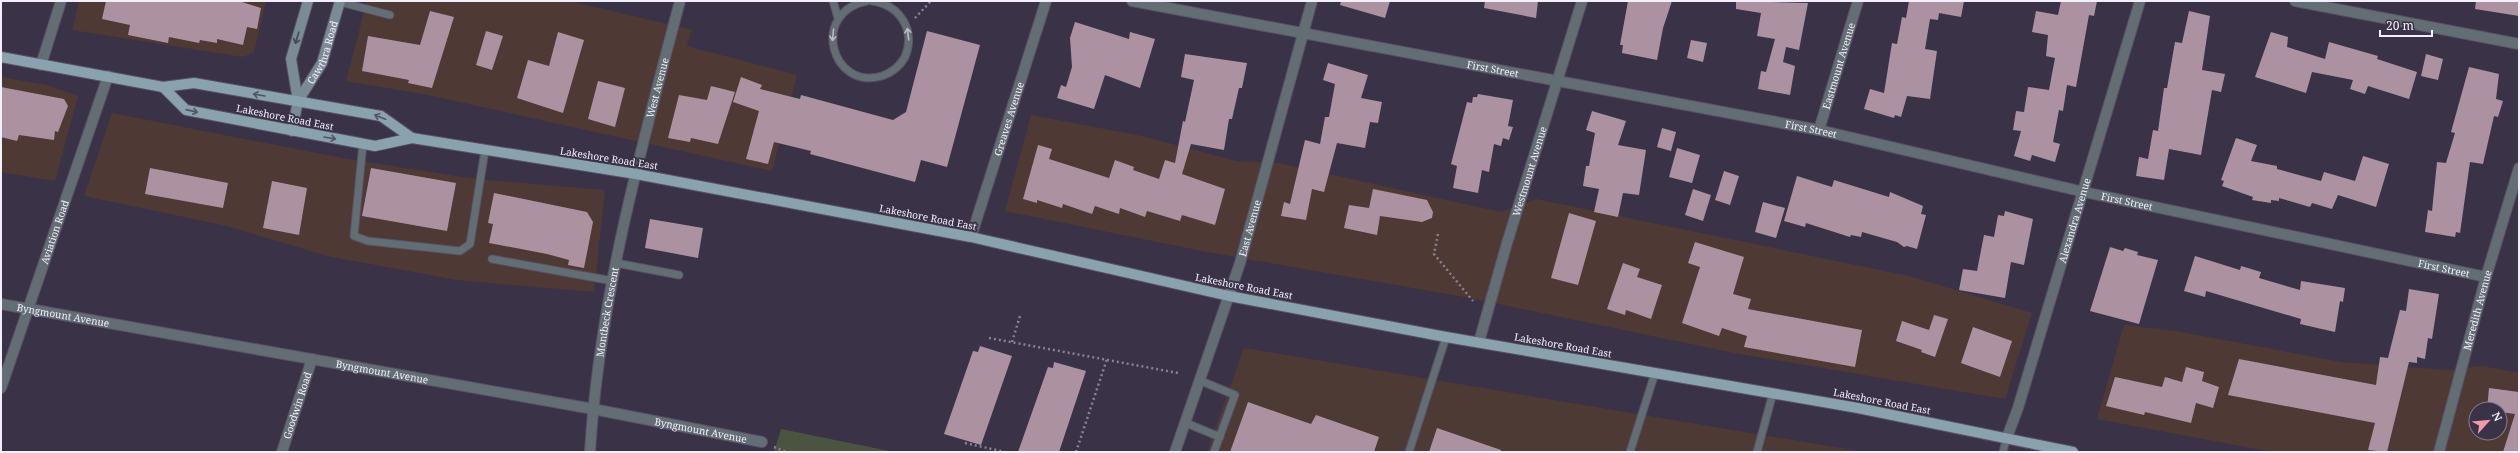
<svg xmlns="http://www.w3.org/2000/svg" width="2520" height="453" viewBox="0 0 2520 453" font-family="'Noto Serif',serif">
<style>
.commercial{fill:#4e3935;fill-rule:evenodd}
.industrial{fill:#4e3a34}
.green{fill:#4a5441}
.building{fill:#ac92a1}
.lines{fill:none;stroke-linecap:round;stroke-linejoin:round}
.service-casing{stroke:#585165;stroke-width:9}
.minor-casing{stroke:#585165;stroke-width:12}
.secondary-casing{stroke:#585165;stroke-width:12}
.primary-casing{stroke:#585165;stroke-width:12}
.path{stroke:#888294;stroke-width:2.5;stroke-dasharray:2 3;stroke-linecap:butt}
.service{stroke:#626d74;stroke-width:7}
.minor{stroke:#626d74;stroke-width:10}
.secondary{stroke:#798b95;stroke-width:10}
.primary{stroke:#8aa2ae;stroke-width:10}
.oneway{stroke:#babbc6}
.oneway2{stroke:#474557}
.oneway3{stroke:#525467}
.labels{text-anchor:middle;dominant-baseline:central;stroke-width:4;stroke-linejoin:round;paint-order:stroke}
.street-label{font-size:10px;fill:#f4effd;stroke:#3a3348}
</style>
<rect width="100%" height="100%" fill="#3a3348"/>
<!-- commercial -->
<g class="commercial">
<polygon points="79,1 266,1 254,52 243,57 72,30"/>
<polygon points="367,1 570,1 692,30 687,46 797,75 772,171 428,95 346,81"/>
<polygon points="1,77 47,85 78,96 55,181 1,172"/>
<polygon points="112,113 342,158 475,179 605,190 594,292 457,280 327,256 227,226 84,196"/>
<polygon points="1031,115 1142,136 1236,161 1278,163 1501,212 1536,199 1909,276 2032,313 2005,399 1734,353 1470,298 1207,252 1005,211"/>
<path d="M 2124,325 L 2176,331 L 2341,362 L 2446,370 L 2483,366 L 2519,373 L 2519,452 L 2272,452 L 2097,419 ZM 2476,409 L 2500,409 L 2500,433 L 2476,433 Z"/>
</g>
<!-- industrial -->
<polygon class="industrial" points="1244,348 1864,452 1207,452"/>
<!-- green -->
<polygon class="green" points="781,429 894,452 774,452"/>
<!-- building -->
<g class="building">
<polygon points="106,1 239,1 261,8 257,29 247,27 243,45 217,39 217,43 200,40 199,43 169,37 168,43 128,35 130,25 102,19"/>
<polygon points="1341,1 1390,1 1385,18 1340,5"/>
<polygon points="1485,1 1538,1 1536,18 1484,8"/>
<polygon points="1628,1 1672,1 1663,28 1657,60 1622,53 1623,45 1620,45"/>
<polygon points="1736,1 1808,3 1799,50 1786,47 1783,62 1795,66 1790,95 1758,89 1761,71 1766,72 1775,39 1757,36 1761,13 1736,9"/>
<polygon points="1909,1 1964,1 1961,17 1939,13 1938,20 1930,19 1925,49 1937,51 1930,99 1907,96 1901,117 1895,115 1894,118 1864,109 1870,89 1884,93 1892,43 1897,44 1902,17 1906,18"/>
<polygon points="2061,1 2097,1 2094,16 2089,15 2076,87 2067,85 2063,111 2059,110 2053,142 2060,144 2055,162 2032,155 2030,161 2014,156 2021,131 2013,130 2016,111 2024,112 2028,87 2049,90 2055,58 2046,56 2048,35 2032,32 2036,11 2058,15"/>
<polygon points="2476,1 2519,1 2519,16 2475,9"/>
<polygon points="430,11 454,17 432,88 408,83 409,80 362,71 368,36 420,45"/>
<polygon points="2189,11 2210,16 2202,70 2225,74 2221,92 2212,90 2201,155 2169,149 2164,180 2136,176 2139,157 2148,159 2153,130 2158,131 2164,88 2167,88 2175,42 2182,43"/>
<polygon points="1075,22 1129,39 1130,32 1155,39 1140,88 1105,75 1094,109 1057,98 1061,85 1066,87 1072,67 1070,38"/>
<polygon points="486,31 503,36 492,70 476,65"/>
<polygon points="927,31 980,45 947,167 921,160 915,182 810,154 811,151 774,142 768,164 746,159 759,111 733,102 741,77 762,85 760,89 800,99 801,95 893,120 906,112"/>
<polygon points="558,32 584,40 563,113 517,98 528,60 549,66"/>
<polygon points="2271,32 2288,37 2287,47 2325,59 2329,42 2378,56 2377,59 2417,72 2409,99 2368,86 2365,94 2350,89 2353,80 2312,72 2306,93 2255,77"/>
<polygon points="1691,40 1707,43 1703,62 1687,58"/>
<polygon points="1185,54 1247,63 1242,88 1239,88 1232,119 1229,119 1224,150 1191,144 1182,174 1225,189 1215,225 1182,215 1180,221 1147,211 1145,217 1120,208 1119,214 1095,206 1092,214 1063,204 1062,208 1037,200 1037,203 1023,199 1038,145 1052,149 1049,159 1109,178 1115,160 1134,167 1133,170 1159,179 1165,160 1175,163 1183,121 1185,122 1194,80 1181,77"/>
<polygon points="2426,54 2443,59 2438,80 2421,76"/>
<polygon points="1328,63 1368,75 1361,98 1382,102 1378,123 1370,122 1365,148 1337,143 1324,192 1312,189 1306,220 1281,216 1284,202 1290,204 1305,140 1320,144 1325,117 1329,117 1335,84 1323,80"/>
<polygon points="2469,67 2499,74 2496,99 2503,101 2498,117 2494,116 2483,164 2470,162 2460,233 2456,232 2455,237 2425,232 2428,210 2432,211 2437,162 2446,163 2455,133 2451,132"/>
<polygon points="598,81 625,88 615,127 588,119"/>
<polygon points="711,86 735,92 718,144 691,138 690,142 668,138 679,95 707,100"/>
<polygon points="1,87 64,99 68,106 58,132 55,131 54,140 19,135 17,141 1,137"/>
<polygon points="1478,94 1513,100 1508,126 1513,127 1509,140 1503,138 1501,146 1494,144 1489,172 1482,170 1478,193 1453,188 1457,166 1451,164 1467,102 1472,103 1473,97 1477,97"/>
<polygon points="1592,111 1626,121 1618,145 1646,150 1639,195 1623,193 1618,217 1594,212 1599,189 1583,186 1586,166 1589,166 1595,133 1586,130"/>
<polygon points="1662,128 1676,132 1671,151 1657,147"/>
<polygon points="2236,138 2257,145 2251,161 2277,166 2277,169 2321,181 2324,172 2355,181 2363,156 2389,164 2376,207 2338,195 2332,209 2312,203 2310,207 2279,198 2279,201 2271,200 2271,203 2252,200 2253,197 2222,186 2224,181 2221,180"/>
<polygon points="1677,148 1700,155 1692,183 1669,177"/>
<polygon points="150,168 228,183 223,208 145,194"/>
<polygon points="371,168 456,183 447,231 362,216"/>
<polygon points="1724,171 1739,176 1730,205 1715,200"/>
<polygon points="1797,176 1832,187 1834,180 1889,197 1890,192 1923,206 1921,214 1926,215 1917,249 1907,246 1904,247 1897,242 1862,232 1861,237 1851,235 1850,237 1806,223 1805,227 1784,221"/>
<polygon points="272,181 307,188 299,235 263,228"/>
<polygon points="1373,189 1427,200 1433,212 1432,218 1422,222 1380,216 1377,235 1344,228 1349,205 1369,208"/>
<polygon points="1693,189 1711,195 1703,221 1685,215"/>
<polygon points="494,193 587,212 593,222 584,268 568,265 569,260 547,254 489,243 493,224 488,223"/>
<polygon points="1763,202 1785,208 1776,238 1755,232"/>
<polygon points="2005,211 2033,219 2024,265 2011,262 2005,298 1959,290 1963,269 1977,271 1984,235 1994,237 1998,215 2004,216"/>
<polygon points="1569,213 1596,221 1578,285 1551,278"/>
<polygon points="650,219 703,228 698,258 645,248"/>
<polygon points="1695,242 1744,257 1733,294 1751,299 1748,309 1862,330 1855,367 1744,347 1747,336 1722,328 1719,336 1682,323 1700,267 1688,263"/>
<polygon points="2110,247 2123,251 2125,248 2138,252 2137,255 2158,260 2139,324 2090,311"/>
<polygon points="2195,256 2240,270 2241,266 2261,272 2259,278 2300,290 2301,281 2345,288 2343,302 2340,301 2335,332 2300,324 2301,319 2206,291 2205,297 2184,291"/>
<polygon points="1623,263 1640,269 1637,277 1662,285 1651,319 1626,310 1625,315 1607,309"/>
<polygon points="2409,289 2439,294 2432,339 2428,338 2425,359 2417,357 2417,363 2409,362 2387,452 2368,450 2375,423 2228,395 2239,359 2376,385 2380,357 2388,358 2400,310 2406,311"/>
<polygon points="1934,315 1948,319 1935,357 1921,352 1922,350 1896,341 1902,321 1929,330"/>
<polygon points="1973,327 2012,341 2000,377 1961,363"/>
<polygon points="980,346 1012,356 981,445 944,434 973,351 978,352"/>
<polygon points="1054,362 1086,371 1059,452 1018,452 1048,367 1053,368"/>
<polygon points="2186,367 2204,372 2202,381 2219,387 2213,408 2196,403 2191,423 2145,412 2144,415 2106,406 2115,377 2162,387 2165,377 2182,382"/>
<polygon points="2489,388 2519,392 2519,452 2503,452 2515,414 2500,412 2500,409 2487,409"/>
<polygon points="1248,402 1311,424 1316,415 1379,437 1374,452 1230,452"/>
<polygon points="1437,428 1501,450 1501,452 1429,452"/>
</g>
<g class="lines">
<!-- service casing -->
<g class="service-casing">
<g id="service">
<polyline points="833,1 838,18"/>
<path d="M 867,1 C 810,12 831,91 882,76 C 891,73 900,66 905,57 C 916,30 900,5 872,1"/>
<polyline points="340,2 390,15"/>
<polyline points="363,143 354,236 368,241 460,251 470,244 485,150"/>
<polyline points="492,259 613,281"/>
<polyline points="616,263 679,275"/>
<polyline points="1201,381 1235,395 1214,452"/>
<polyline points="1186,423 1220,437"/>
<polyline points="1409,452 1446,337"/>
<polyline points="1630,452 1655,373"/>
<polyline points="1757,452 1773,393"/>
<polyline points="2003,452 2006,440"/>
</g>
</g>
<!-- minor casing -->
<g class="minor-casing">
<g id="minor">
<path id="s1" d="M 1132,1 L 1819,130 L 2084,192 L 2486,277"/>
<polyline points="2295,1 2519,44"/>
<polyline points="41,65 61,1"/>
<path id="s2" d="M 1819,130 L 1858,1"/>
<path id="s3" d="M 971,237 L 1046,1"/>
<path id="s4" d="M 1,304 L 593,409 L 762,442"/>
<path id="s5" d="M 1479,342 L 1507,243 L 1582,1"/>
<path id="s6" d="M 1,388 L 108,76"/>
<path id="s7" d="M 2006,440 L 2018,408 L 2140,1"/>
<path id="s8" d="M 282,452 L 312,359"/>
<path id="s9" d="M 590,452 C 599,299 641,149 680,1"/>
<path id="s10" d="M 1175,452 L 1240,263 L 1312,1"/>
<path id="s11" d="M 2439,452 L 2486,277 L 2519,168"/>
</g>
</g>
<!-- secondary casing -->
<g class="secondary-casing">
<g id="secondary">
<path id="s12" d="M 298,101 L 322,63 L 340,1"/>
<polyline points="292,131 298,101 291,59 308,1"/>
</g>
</g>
<!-- primary casing -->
<g class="primary-casing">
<g id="primary">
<polyline points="1,57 163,87 194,83 381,116 412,138"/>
<polyline points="163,87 186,110 259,124 375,146 412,138 636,174 971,237 1229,296 1446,337 1858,408 2073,452"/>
</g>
</g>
<!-- path -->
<g class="path">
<polyline points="915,18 931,1"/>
<polyline points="1438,234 1434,254 1473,301"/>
<polyline points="989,338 1178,373"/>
<polyline points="1012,342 1020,316"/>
<polyline points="965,443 1005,452"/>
<polyline points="774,447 786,452"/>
<polyline points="1076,452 1107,359"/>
</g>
<!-- service -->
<use href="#service" class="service"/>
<!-- minor -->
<use href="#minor" class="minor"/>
<!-- secondary -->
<use href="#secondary" class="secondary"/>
<!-- primary -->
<use href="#primary" class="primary"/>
</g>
<!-- one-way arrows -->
<defs><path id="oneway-shaft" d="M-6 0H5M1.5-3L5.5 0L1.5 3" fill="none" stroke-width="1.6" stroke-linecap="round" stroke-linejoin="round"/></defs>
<g class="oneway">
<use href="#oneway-shaft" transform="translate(908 34) rotate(-97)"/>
<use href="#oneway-shaft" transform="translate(833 35) rotate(95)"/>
</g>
<use class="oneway2" href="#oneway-shaft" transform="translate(297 38) rotate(107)"/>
<g class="oneway3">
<use href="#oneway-shaft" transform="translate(259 95) rotate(-170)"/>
<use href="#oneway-shaft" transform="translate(192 111) rotate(13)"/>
<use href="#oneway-shaft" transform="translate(380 117) rotate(-159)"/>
<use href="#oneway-shaft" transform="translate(330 138) rotate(10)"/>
</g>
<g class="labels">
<!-- street labels -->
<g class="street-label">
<text stroke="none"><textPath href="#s12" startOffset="55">Cawthra Road</textPath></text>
<text stroke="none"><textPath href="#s2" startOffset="67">Eastmount Avenue</textPath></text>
<text stroke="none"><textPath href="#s1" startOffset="367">First Street</textPath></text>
<text stroke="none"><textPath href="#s9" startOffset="371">West Avenue</textPath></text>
<text transform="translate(285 117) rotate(11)">Lakeshore Road East</text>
<text stroke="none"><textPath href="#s3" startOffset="124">Greaves Avenue</textPath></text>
<text stroke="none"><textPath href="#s1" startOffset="691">First Street</textPath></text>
<text transform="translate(609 158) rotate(9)">Lakeshore Road East</text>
<text stroke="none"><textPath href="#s5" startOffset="178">Westmount Avenue</textPath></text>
<text stroke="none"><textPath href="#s1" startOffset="1015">First Street</textPath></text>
<text transform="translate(928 217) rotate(11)">Lakeshore Road East</text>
<text stroke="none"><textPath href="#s7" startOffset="230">Alexandra Avenue</textPath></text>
<text stroke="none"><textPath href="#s10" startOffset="236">East Avenue</textPath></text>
<text stroke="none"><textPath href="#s6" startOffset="165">Aviation Road</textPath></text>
<text stroke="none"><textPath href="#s1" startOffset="1339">First Street</textPath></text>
<text transform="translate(1244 286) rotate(11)">Lakeshore Road East</text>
<text stroke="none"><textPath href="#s11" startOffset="147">Meredith Avenue</textPath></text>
<text stroke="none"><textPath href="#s9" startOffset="141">Montbeck Crescent</textPath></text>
<text stroke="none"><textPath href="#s4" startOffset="63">Byngmount Avenue</textPath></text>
<text transform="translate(1563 345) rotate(10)">Lakeshore Road East</text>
<text stroke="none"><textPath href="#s4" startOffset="387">Byngmount Avenue</textPath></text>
<text transform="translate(1882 401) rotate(11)">Lakeshore Road East</text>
<text stroke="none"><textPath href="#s8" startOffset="49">Goodwin Road</textPath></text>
<text stroke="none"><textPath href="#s4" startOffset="711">Byngmount Avenue</textPath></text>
</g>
</g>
<!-- border -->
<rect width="2520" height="453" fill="none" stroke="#f4effd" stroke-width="4"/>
<!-- north arrow -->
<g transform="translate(2488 421) rotate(63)"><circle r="19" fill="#3a3348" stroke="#847e90"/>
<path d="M0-3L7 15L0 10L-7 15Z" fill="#f29aac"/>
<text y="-6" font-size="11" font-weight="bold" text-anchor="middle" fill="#f4effd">N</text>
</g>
<!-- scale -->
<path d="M2380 30v6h52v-6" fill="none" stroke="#f4effd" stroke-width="2"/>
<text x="2386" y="30" font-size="12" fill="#f4effd" stroke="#3a3348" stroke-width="3" paint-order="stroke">20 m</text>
</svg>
